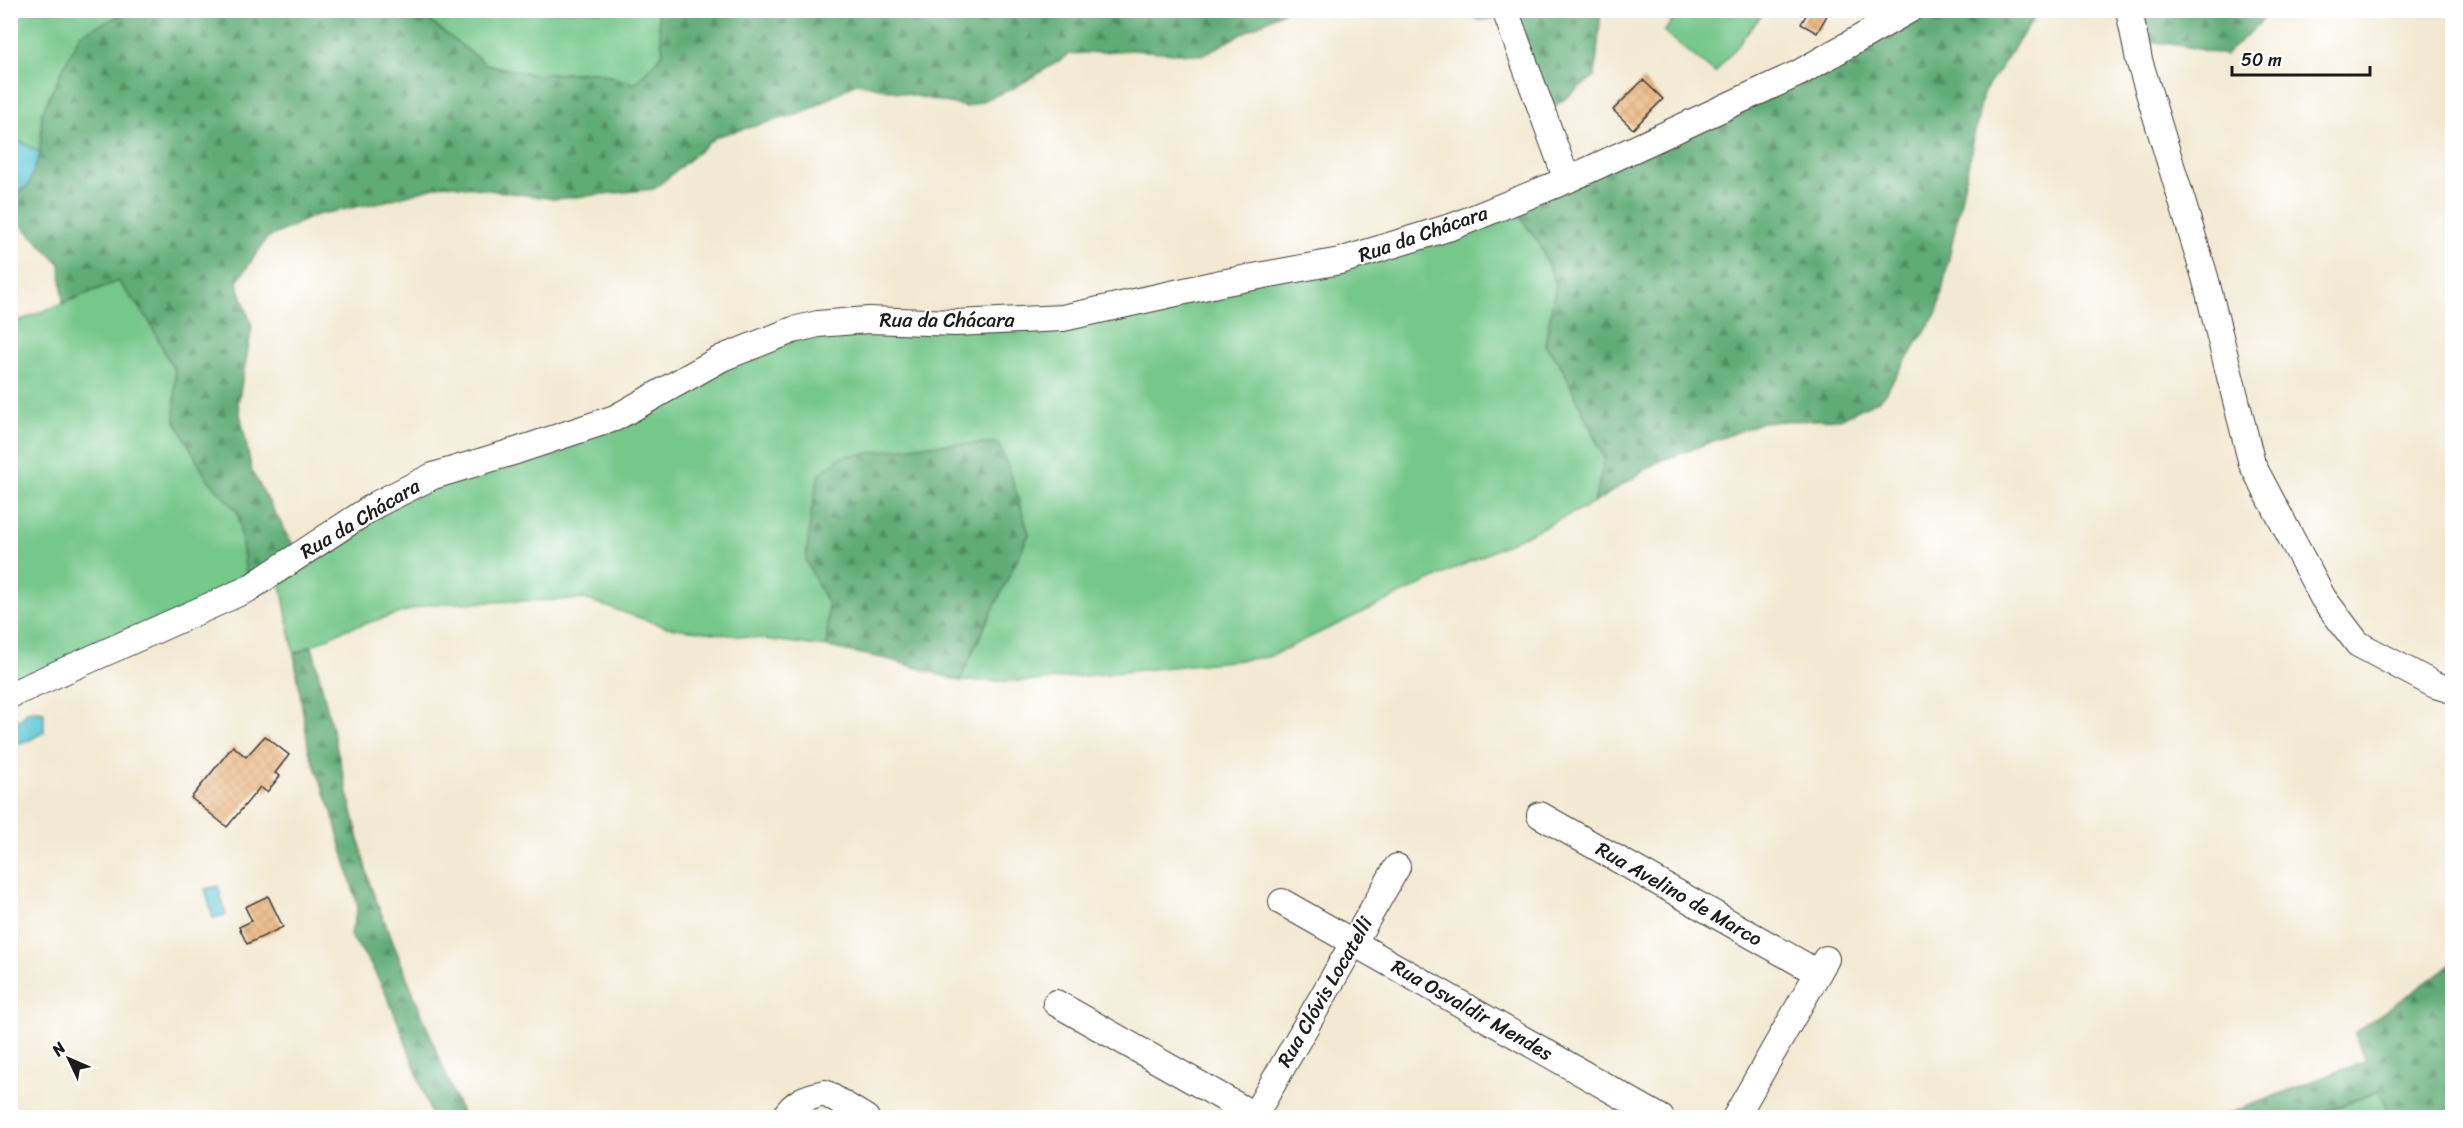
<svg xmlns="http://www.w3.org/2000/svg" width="2463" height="1128" viewBox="0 0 2463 1128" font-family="Sriracha,sans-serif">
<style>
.green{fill:#74c78a;stroke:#487253;stroke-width:1.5}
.forest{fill:url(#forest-firs);stroke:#3e6449;stroke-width:1.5}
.water{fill:#58c5d1;stroke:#3a7076;stroke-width:1.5}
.building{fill:url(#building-cross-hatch)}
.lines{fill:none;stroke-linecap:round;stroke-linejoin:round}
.minor-casing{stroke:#3c3b37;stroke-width:28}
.minor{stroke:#fff;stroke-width:26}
.labels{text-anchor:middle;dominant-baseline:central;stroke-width:4.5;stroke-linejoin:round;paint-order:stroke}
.street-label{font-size:20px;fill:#1c1c1c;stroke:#fff}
</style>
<defs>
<pattern id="forest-firs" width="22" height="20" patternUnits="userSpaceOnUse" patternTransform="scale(1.5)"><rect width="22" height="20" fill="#5fac76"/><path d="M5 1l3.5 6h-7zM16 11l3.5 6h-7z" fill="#4e8b60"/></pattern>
<pattern id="building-cross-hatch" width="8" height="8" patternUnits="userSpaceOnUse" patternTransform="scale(1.5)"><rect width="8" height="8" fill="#e8b074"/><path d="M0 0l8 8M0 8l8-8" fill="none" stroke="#c69764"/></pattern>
</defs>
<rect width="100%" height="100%" fill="#fff"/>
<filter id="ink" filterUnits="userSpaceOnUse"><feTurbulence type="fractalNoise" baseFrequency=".0167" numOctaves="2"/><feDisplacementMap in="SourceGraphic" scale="12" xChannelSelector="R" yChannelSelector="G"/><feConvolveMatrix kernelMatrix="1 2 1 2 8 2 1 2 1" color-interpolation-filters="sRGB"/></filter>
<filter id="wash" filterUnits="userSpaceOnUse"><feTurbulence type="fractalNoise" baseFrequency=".008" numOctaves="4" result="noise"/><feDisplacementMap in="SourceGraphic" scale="24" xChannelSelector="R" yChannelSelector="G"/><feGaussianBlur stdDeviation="1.35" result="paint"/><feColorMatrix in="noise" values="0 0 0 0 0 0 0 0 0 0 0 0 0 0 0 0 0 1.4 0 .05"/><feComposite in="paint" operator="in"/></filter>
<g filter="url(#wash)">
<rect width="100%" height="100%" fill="#f2e9d2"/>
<!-- green -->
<g class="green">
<polygon points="1681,10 1765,10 1765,11 1715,73 1664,32"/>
<polygon points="11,11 130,11 119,17 42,111 40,153 11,136"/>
<polygon points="424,11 657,11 663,53 635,84 596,72 533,75 486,64 432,23"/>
<path d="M 1510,203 L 1539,243 L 1556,284 L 1545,345 L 1562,367 L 1605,460 L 1594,503 L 1268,657 L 1036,681 L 960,681 C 981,631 1006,584 1029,534 L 1009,470 L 998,443 L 806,561 L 828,604 L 827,647 L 666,627 L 585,599 L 430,604 L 344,630 L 294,654 L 278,569 L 377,504 L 516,451 L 793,330 L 956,323 L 1221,283 Z"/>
<polygon points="118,281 148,319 175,373 175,420 206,476 238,512 248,589 11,695 11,324"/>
<polygon points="2380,1091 2392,1117 2309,1118"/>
</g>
<!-- forest -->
<g class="forest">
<polygon points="130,11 424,11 432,23 486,64 533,75 596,72 635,84 663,53 657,11 1284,11 1203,55 1132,50 1070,54 1014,88 967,107 856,83 803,113 717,136 654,189 555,199 445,184 386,201 316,215 267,238 237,282 252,327 238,403 252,472 299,555 248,589 238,512 206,477 175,420 175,373 148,319 118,281 63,303 60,264 11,215 11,195 28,186 40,153 42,112 80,34"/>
<polygon points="1464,11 1601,11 1595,76 1543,115 1508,18 1478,20"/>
<polygon points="1909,11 2039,11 1983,93 1938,311 1881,399 1840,419 1763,422 1656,463 1594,503 1605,459 1562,367 1545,345 1556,284 1539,243 1510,203"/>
<polygon points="2129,11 2268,11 2258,25 2225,55 2184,46 2135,39"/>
<path d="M 998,443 L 1009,470 L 1029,534 C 1006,584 981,631 960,681 L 891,660 L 827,647 L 828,604 L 806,561 L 811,513 L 819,475 L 841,457 L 925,445 Z"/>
<path d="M 312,646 L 370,885 L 463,1117 L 432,1117 C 412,1062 389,980 350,936 L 358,907 L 331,809 L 309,751 L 294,654 Z"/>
<polygon points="2452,964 2452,1117 2392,1117 2379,1091 2309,1117 2220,1117 2365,1061 2354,1033"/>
</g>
<!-- water -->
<g class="water">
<polygon points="11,136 40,153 28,186 11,195"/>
<polygon points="33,710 44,712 44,732 26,742 18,743 11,735 11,723 23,718 25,712"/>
<polygon points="218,886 226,915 213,918 205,889"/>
</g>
<g id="blocks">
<!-- building -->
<g class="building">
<polygon points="1809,10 1830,10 1817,33 1801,24"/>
<polygon points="1643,80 1663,99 1633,129 1613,110"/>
<polygon points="265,736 289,755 275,773 280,776 267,792 260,787 227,827 191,798 233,746 246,757"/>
<polygon points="268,896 283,927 247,944 239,927 252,921 245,907"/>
</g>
</g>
</g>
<g filter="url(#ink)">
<use href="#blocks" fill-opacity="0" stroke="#3c3b37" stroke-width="1.5"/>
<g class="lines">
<!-- minor casing -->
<g class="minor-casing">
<g id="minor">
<polyline points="1505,10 1567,180"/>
<polyline points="2129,10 2139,60 2205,277 2252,464 2323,598 2358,644 2435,685 2452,690"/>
<polyline points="10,695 248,589 377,504 433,476 516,451 615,418 722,358 793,330 818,324 868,320 956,323 1063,318 1221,283 1340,261 1454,226 1567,180 1799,73 1909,10"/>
<polyline points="1540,815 1818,973"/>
<polyline points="1282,902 1661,1118"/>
<polyline points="1056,1003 1259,1118"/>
<path d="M 784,1118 C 794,1101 807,1097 825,1093 L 866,1118"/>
<polyline points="1253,1118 1397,867"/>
<polyline points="1735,1118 1826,959"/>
</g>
</g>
<!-- minor -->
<use href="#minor" class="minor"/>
</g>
</g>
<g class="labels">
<!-- street labels -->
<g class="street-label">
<text transform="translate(1423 234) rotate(-19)">Rua da Chácara</text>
<text x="947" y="320">Rua da Chácara</text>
<text transform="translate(360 519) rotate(-31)">Rua da Chácara</text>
<text transform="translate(1679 894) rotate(30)">Rua Avelino de Marco</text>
<text transform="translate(1325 992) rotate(-60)">Rua Clóvis Locatelli</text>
<text transform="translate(1472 1010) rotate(30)">Rua Osvaldir Mendes</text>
</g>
</g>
<!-- margin -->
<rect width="2463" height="1128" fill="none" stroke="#fff" stroke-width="36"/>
<!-- north arrow -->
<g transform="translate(69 1059) rotate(314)" stroke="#ffffff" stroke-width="4.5" paint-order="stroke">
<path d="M0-4.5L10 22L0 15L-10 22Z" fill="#1c1c1c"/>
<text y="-9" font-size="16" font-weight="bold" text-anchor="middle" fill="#1c1c1c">N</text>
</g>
<!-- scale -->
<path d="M2232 66v9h138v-9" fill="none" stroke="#1c1c1c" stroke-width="3"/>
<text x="2241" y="66" font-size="18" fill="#1c1c1c" stroke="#ffffff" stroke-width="4.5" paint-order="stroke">50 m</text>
</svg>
